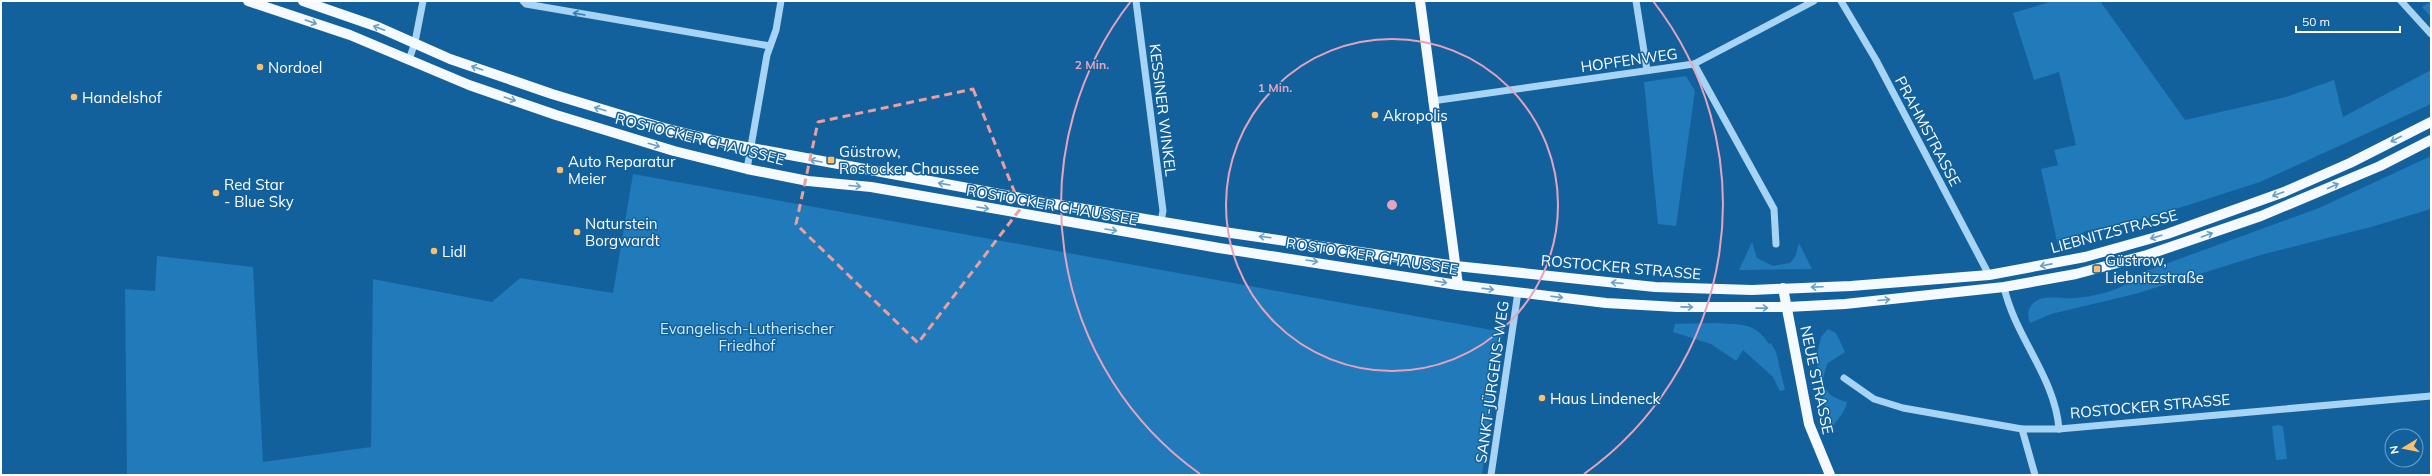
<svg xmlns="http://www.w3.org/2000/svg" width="2432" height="476" viewBox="0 0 2432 476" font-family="Mulish,sans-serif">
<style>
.green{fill:#217ab9}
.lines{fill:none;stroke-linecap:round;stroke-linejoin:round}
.minor{stroke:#a7d4f4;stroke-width:7}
.major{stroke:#f4faff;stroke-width:10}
.oneway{stroke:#377eb2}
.oneway2{stroke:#6c9ec4}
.marked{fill:none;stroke:#ed9e9e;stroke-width:3;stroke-dasharray:8 5;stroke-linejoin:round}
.ring{fill:none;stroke:#e7a3bd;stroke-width:2}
.poi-dot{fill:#ffbf6a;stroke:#12619c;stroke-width:1.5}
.labels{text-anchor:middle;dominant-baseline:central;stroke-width:3;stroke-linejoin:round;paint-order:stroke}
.street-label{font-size:15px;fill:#fff;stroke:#12619c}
.poi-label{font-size:15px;fill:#fff;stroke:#12619c;text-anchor:start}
.park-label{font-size:15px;fill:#cfebfe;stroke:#12619c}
.centre{fill:#e7a3bd;stroke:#12619c;stroke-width:2}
.ring-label{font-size:12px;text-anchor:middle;font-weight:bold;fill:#e7a3bd;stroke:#12619c;stroke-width:3;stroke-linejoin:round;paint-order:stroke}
</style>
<rect width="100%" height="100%" fill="#12619c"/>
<!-- green -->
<g class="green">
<polygon points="2053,1 2100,1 2185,120 2286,97 2334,80 2343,117 2431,70 2431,104 2260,182 2148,218 2086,231 2058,246 2041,169 2058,165 2054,150 2076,145 2059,72 2034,80 2013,13"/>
<polygon points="2431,1 2431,17 2422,7"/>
<polygon points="1686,76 1695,91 1676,226 1658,224 1644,82"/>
<path d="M 2431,156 L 2431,209 L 2371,227 L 2264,254 L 2135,294 L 2051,314 L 2030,323 C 2026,313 2029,304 2038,300 C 2048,295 2064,299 2075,298 C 2101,296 2127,288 2146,271 L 2319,208 Z"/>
<polygon points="633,174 1503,332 1482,475 127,475 125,289 155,291 157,256 253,267 263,462 371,447 373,279 492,302 520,278 613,293"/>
<polygon points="1752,242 1757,258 1773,266 1790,263 1795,257 1799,243 1812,269 1739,270"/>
<path d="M 1715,323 C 1740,325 1754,321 1769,344 L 1771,343 L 1776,352 L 1785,390 L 1780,391 L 1773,377 L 1743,350 L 1736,361 L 1711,344 L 1673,332 L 1675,324 Z"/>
<path d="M 1828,329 L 1836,333 L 1845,352 L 1828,363 C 1818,385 1825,396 1847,402 C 1844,417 1832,422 1830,434 L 1816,358 L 1821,337 Z"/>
<polygon points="2280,425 2283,427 2287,459 2276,460 2272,426"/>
</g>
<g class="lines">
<!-- minor -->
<g class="minor">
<polyline points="523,1 526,4 770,46"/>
<polyline points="1136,1 1163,211 1161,221"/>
<polyline points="1636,1 1647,70"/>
<polyline points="1841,1 1876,60 1989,275"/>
<polyline points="2401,1 2431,34"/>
<polyline points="409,60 415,42 423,1"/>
<polyline points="1694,64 1774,209 1776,244"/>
<polyline points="1432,101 1694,64 1814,1"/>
<polyline points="747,169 767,55 776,30 781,1"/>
<path d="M 2004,287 C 2015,337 2055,377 2059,429"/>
<polyline points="1844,378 1874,399 1903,408 2022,429 2059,429 2431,396"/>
<polyline points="2022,429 2035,475"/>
<polyline points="1491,475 1518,292"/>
</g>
<!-- major -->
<g class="major">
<polyline points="248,1 350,35 469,85 556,115 674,151 747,169 808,181 871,187 1219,248 1458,285 1606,303 1677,307 1787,307 1845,304 2004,287 2076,274 2147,255 2261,216 2380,166 2431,140"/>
<polyline points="303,1 378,27 450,59 552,94 664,128 725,143 1048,203 1224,232 1456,266 1655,287 1752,290 1851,286 1989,275 2085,257 2167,234 2284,192 2350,163 2431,122"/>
<polyline points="1420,1 1458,285"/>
<polyline points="1783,288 1809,424 1830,475"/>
</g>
</g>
<!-- one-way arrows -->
<defs><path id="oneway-shaft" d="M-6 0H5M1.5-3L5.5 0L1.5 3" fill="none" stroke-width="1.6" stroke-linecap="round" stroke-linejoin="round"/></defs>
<use class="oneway" href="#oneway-shaft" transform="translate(579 14) rotate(-170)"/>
<g class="oneway2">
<use href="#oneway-shaft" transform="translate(311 22) rotate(19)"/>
<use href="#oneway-shaft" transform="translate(379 28) rotate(-159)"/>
<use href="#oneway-shaft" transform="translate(477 68) rotate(-161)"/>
<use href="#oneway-shaft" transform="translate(510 99) rotate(19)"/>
<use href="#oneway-shaft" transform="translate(600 109) rotate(-163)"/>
<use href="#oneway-shaft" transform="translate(2396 139) rotate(153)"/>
<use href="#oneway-shaft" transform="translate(654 145) rotate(17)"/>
<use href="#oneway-shaft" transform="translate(816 161) rotate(-170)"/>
<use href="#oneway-shaft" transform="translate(944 184) rotate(-170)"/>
<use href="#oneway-shaft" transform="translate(855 186) rotate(5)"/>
<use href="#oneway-shaft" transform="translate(2333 186) rotate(-24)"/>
<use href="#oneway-shaft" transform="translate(2278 194) rotate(160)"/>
<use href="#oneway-shaft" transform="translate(983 208) rotate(9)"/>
<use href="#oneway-shaft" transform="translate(1111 230) rotate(9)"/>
<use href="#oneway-shaft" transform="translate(2207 235) rotate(-20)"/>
<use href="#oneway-shaft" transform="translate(1265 237) rotate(-173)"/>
<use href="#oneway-shaft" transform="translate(2156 237) rotate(164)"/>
<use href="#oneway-shaft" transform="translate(1312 261) rotate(9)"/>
<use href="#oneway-shaft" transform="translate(2046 265) rotate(169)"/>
<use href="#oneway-shaft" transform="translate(1441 282) rotate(9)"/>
<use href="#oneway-shaft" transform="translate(1617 283) rotate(-175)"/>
<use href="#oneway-shaft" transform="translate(1817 287) rotate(178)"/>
<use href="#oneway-shaft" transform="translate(1488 289) rotate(7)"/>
<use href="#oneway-shaft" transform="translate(1557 297) rotate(7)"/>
<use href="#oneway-shaft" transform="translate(1884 300) rotate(-5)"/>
<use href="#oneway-shaft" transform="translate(1687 307) rotate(1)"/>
<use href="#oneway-shaft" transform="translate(1762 308) rotate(-1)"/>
</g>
<!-- marked area -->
<path class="marked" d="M 973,89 L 1021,208 L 918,343 L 796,224 L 818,122 Z"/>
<!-- distance rings -->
<g class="ring">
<circle cx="1392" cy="205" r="166"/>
<path d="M1200 474A331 331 0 0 1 1131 1M1653 1A331 331 0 0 1 1584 474"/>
</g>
<!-- markers -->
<g class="poi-dot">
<circle cx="260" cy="67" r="4"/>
<circle cx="74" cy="97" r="4"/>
<circle cx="1375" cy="115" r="4"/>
<rect x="827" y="156" width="8" height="8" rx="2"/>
<circle cx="560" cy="170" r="4"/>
<circle cx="216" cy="193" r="4"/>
<circle cx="577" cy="232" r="4"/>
<circle cx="434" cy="251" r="4"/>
<rect x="2093" y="265" width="8" height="8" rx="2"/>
<circle cx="1542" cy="398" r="4"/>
</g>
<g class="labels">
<!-- street labels -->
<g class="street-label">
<text transform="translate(1629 60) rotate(-8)">HOPFENWEG</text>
<text transform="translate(1163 110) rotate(83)">KESSINER WINKEL</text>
<text transform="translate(1928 131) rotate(62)">PRAHMSTRASSE</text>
<text transform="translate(700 139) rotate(14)">ROSTOCKER CHAUSSEE</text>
<text transform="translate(1052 205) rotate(10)">ROSTOCKER CHAUSSEE</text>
<text transform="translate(2114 231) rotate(-15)">LIEBNITZSTRASSE</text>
<text transform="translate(1372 256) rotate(9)">ROSTOCKER CHAUSSEE</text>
<text transform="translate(1621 267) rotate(5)">ROSTOCKER STRASSE</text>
<text transform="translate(1817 380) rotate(78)">NEUE STRASSE</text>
<text transform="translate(1492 382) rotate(-82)">SANKT-JÜRGENS-WEG</text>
<text transform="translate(2150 406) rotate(-5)">ROSTOCKER STRASSE</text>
</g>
<!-- poi labels -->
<g class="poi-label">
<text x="268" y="67">Nordoel</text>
<text x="82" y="97">Handelshof</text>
<text x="1383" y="115">Akropolis</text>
<text x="839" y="151">Güstrow,<tspan x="839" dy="17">Rostocker Chaussee</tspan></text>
<text x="568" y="161">Auto Reparatur<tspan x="568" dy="17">Meier</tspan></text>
<text x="224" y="184">Red Star<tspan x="224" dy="17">- Blue Sky</tspan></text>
<text x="585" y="223">Naturstein<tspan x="585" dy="17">Borgwardt</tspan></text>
<text x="442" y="251">Lidl</text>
<text x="2105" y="260">Güstrow,<tspan x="2105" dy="17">Liebnitzstraße</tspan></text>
<text x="1550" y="398">Haus Lindeneck</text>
</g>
<!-- park labels -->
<g class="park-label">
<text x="747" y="328">Evangelisch-Lutherischer<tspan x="747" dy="17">Friedhof</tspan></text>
</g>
</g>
<circle cx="1392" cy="205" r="6" class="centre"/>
<g class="ring-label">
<text x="1092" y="69">2 Min.</text>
<text x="1275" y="92">1 Min.</text>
</g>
<!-- border -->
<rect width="2432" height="476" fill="none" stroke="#ffffff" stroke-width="4"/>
<!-- north arrow -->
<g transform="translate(2404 448) rotate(260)"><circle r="19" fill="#12619c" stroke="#71a0c4"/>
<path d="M0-3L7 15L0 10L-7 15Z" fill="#ffbf6a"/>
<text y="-6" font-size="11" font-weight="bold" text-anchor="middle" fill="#ffffff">N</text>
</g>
<!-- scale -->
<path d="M2296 26v6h104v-6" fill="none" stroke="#ffffff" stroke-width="2"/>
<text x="2302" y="26" font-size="12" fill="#ffffff" stroke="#12619c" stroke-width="3" paint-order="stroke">50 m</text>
</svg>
